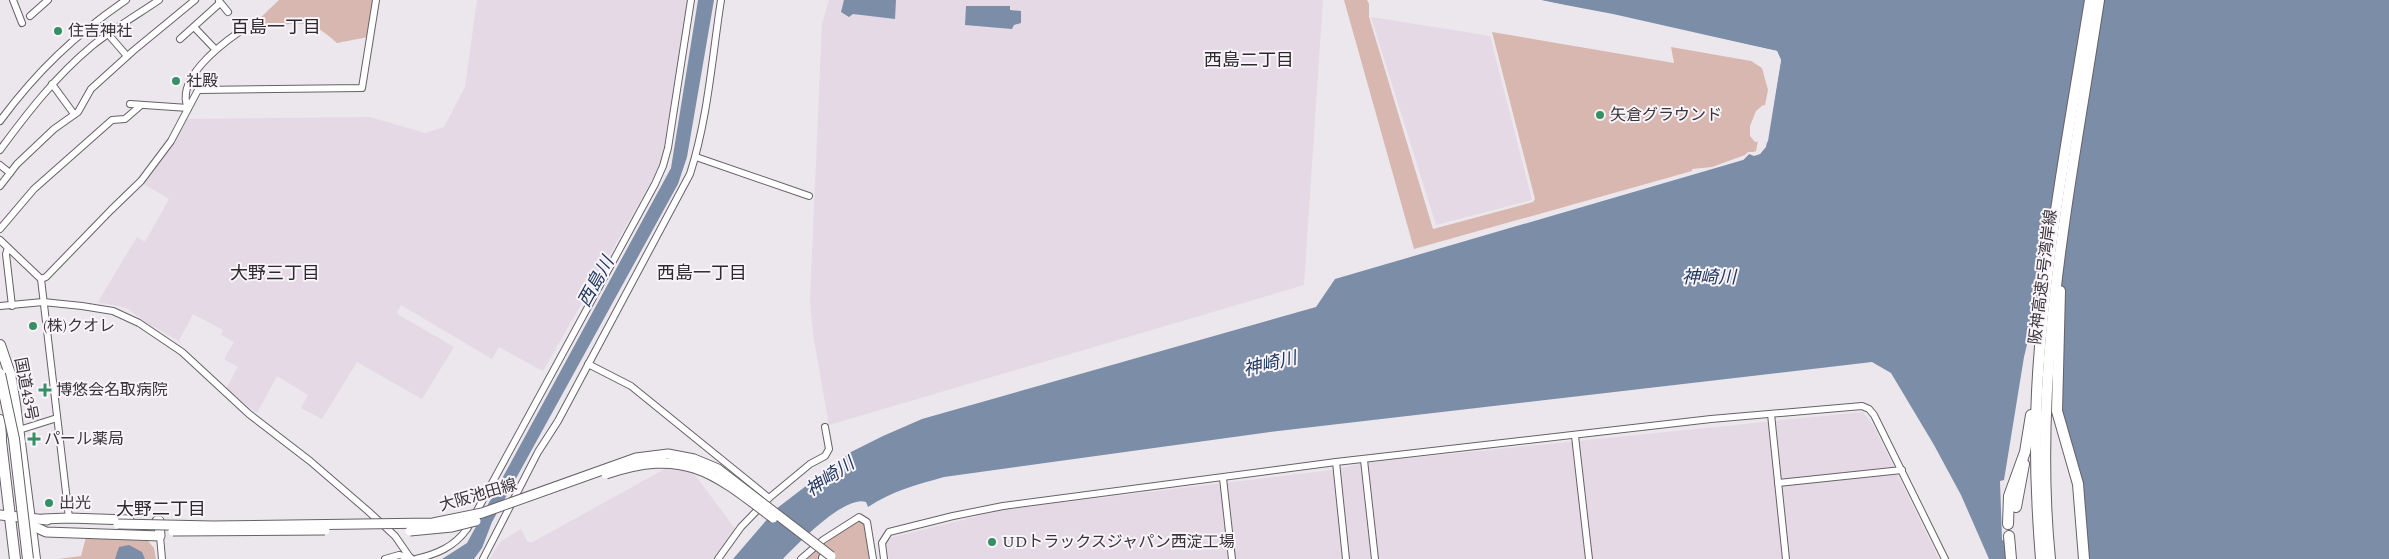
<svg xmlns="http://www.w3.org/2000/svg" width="2389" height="559" viewBox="0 0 2389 559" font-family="Spectral,'Noto Sans JP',serif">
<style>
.built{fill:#e4d9e4}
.green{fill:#d8b7b1}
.water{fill:#7c8da8}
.pier{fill:#ece7ec}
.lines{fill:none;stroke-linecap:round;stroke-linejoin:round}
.minor-casing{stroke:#666267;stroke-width:8}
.major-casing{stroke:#666267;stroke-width:11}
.highway-casing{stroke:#666267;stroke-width:12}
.minor{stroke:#fff;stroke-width:6}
.major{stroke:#fff;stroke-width:9}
.highway{stroke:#fff;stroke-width:10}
.major-bridge-casing{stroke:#666267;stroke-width:11;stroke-linecap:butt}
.highway-bridge-casing{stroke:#666267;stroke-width:12;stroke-linecap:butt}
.major-bridge{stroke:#fff;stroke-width:9}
.highway-bridge{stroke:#fff;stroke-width:10}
.poi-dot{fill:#379065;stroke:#f9f4f9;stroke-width:2}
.labels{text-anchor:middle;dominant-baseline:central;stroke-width:4;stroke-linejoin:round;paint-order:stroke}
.poi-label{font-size:16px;fill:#383639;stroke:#f9f4f9;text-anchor:start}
.street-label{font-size:16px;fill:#383639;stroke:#f9f4f9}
.neighbourhood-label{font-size:18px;fill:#2d292d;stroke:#f9f4f9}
.water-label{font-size:18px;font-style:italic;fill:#1c355c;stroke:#f9f4f9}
</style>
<rect width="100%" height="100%" fill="#ece7ec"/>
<!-- built -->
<g class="built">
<polygon points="477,0 688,0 664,154 656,173 543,371 499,347 492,359 401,305 397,312 399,315 454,347 422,399 357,362 322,419 301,408 308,395 277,376 257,413 226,389 238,367 224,359 234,342 221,335 223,330 193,314 179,341 145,322 127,308 98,302 137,237 145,242 169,199 142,183 187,119 370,117 425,133 444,127 465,87"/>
<polygon points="829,0 1323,0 1304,285 829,425 813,334 810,301 822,24"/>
<polygon points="1371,17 1490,36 1532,200 1436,225"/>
<polygon points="1863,412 1873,425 1939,559 889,559 886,543 889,538 1007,509 1332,470 1370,462"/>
<polygon points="683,459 736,530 714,559 490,559 500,542 521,529 527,541 531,543"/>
</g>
<!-- green -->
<g class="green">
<path d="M 279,0 L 373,0 L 368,37 L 337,43 C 309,17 297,22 262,29 L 257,21 Z"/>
<polygon points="1344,0 1367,0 1369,4 1369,17 1433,229 1533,202 1535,199 1492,32 1674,63 1671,47 1751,61 1762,68 1768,90 1756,151 1712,167 1692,169 1692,171 1414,249"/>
<polygon points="858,520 865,524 871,559 807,559 836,535"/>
<polygon points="86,537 148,541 154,548 156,559 58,559 81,556"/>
</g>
<!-- water -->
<g class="water">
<polygon points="698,0 714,0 687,157 678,184 492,522 482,548 474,559 442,559 467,543 671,168"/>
<polygon points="844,0 896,0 895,19 853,14 849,17 841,12"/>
<path d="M 1541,0 L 2389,0 L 2389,559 L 1989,559 L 1961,495 L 1934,445 L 1891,373 L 1872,362 L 1278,431 L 944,477 C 916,485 892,491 868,507 L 866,502 C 846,494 797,544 783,559 L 733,559 L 776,509 L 849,453 L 883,436 L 922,419 L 1316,307 L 1335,279 L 1743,160 L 1749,154 L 1760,154 L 1768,141 L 1781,60 L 1777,51 Z"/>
<polygon points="966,6 1010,6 1010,10 1021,11 1021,23 1014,25 1012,29 965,25"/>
<polygon points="129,545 142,552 145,559 115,559 119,547"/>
</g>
<!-- pier -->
<g class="pier">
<polygon points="1497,0 1529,0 1536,3 1539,6 1534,11 1500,4"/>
<polygon points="1539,0 1613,14 1777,51 1781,60 1766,147 1760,154 1754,156 1749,154 1743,160 1743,157 1748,152 1759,152 1766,140 1778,60 1776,53 1765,50 1771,55 1772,59 1770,62 1764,62 1743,54 1741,50 1745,46 1729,42 1731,48 1726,51 1697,45 1690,38 1693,35 1699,35 1629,20 1637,24 1636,29 1614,27 1596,22 1596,18 1600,14 1569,9 1541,2"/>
<polygon points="1763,105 1768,106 1770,109 1766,122 1766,134 1763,141 1755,142 1750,136 1750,126 1756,111"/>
<polygon points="2040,290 2064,291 2059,400 2075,482 2081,559 2009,559 2005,541 2002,540 2000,481 2004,480 2024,357"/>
</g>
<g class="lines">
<!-- minor casing -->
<g class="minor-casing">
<g id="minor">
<polyline points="13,0 22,23"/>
<polyline points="219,1 228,12"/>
<polyline points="30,16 48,0"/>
<polyline points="194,27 215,49"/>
<polyline points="108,34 127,56"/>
<polyline points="180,39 220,3"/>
<polyline points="52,84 74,114"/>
<polyline points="130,104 188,108"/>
<path d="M 188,108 C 175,80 219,46 239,32"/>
<path d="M 0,121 C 37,71 75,35 126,0"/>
<path d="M 0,150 C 28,112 56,76 92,46 C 113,29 137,15 159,0"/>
<polyline points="696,157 809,196"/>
<polyline points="0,165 10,173"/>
<polyline points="0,186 17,164 54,129 78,112 91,89 133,51 195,0"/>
<polyline points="0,229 34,189 112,120 125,119 140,106"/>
<polyline points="0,240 41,279 69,518"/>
<polyline points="8,248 6,254 12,306"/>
<polyline points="41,279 46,277 111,210 141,181 171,141 198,90 362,88 376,0"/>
<polyline points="0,306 43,302 82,306 113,311 139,323 182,352 249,414 310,461 368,511 395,536 411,559"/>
<polyline points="588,364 631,386 769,498"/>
<polyline points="1771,414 1786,559"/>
<polyline points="19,430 57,418"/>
<polyline points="1575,436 1589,559"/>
<polyline points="1364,460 1375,559"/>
<polyline points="1336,462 1346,559"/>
<polyline points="1223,478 1232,559"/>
<polyline points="1778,483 1902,470"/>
<polyline points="160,536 162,559"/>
<polyline points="385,559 399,555 411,558"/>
<path d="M 416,559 C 437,554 454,547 467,529 L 655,184 L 663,166 L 668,148 L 691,0"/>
<path d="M 483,559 L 538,452 L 558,421 L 690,174 C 708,118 712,58 721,0"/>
<polyline points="718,559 741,527 769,498 810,464 825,456 829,449 825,427"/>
<polyline points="801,559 823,540 859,517 867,522 873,559"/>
<polyline points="884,559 882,543 889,532 953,516 1003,506 1336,462 1711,419 1862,406 1869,409 1874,415 1945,559"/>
</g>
</g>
<!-- major casing -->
<g class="major-casing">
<g id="major">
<polyline points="0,515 47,520"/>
<polyline points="43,519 69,518 129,520"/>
<polyline points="31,525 46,532 160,536 159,521 157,521"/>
</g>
</g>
<!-- highway casing -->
<g class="highway-casing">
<g id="highway">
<polyline points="2060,291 2057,411 2078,484 2084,559"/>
<polyline points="0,345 10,374 15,404 35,559"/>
<polyline points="0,420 1,438"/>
<polyline points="0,433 15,559"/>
<polyline points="2016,507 2024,464"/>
<polyline points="2008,524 2009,496 2025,452 2031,415"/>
<polyline points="2009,536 2011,559"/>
<polyline points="824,558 826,559"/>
<path d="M 2041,559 C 2036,498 2034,436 2038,374 C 2046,249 2070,124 2090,0"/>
<path d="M 2050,559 C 2031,371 2071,185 2099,0"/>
</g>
</g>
<!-- minor -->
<use href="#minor" class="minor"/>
<!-- major -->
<use href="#major" class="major"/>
<!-- highway -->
<use href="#highway" class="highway"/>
<!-- major-bridge casing -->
<g class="major-bridge-casing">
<g id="major-bridge">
<path d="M 606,474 C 684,448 712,471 773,518"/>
<polyline points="118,524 213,526 433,523 482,513 636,458 668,454 694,459 718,469 831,556"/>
<polyline points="173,531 325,530"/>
<polyline points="410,531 452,527 476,521"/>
</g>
</g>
<!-- highway-bridge casing -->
<g class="highway-bridge-casing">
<polyline id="highway-bridge" points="0,374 14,439 28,559"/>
</g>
<!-- major-bridge -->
<use href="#major-bridge" class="major-bridge"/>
<!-- highway-bridge -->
<use href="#highway-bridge" class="highway-bridge"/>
</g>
<!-- markers -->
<g class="poi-dot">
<circle cx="58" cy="31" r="5"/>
<circle cx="176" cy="81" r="5"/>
<circle cx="1600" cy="115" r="5"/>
<circle cx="33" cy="326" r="5"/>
<path d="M42.5 382.5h5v5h5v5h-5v5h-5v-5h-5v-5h5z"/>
<path d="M31.5 431.5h5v5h5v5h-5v5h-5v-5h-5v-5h5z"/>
<circle cx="49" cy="503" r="5"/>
<circle cx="992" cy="542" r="5"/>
</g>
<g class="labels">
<!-- poi labels -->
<g class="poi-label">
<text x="68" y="31">住吉神社</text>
<text x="186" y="81">社殿</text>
<text x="1610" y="115">矢倉グラウンド</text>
<text x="43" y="326">(株)クオレ</text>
<text x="56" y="390">博悠会名取病院</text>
<text x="44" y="439">パール薬局</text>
<text x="59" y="503">出光</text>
<text x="1002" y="542">UDトラックスジャパン西淀工場</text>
</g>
<!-- street labels -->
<g class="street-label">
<text transform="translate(2043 277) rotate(-83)">阪神高速5号湾岸線</text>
<text transform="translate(26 389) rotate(79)">国道43号</text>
<text transform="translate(478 495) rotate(-16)">大阪池田線</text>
</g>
<!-- neighbourhood labels -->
<g class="neighbourhood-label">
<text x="276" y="27">百島一丁目</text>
<text x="1249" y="60">西島二丁目</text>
<text x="275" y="273">大野三丁目</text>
<text x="702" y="273">西島一丁目</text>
<text x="161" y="509">大野二丁目</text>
</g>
<!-- water labels -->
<g class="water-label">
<text x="1709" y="277">神崎川</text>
<text transform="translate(596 282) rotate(-61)">西島川</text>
<text transform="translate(1270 364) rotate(-13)">神崎川</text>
<text transform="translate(830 477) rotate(-34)">神崎川</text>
</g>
</g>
</svg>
